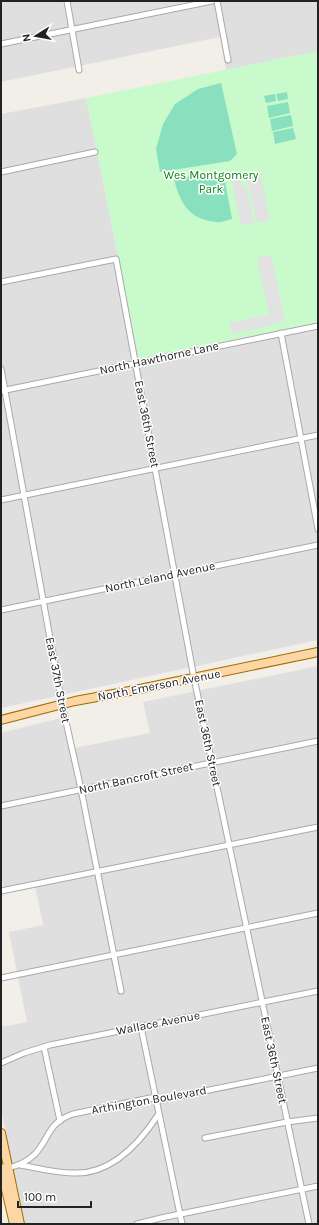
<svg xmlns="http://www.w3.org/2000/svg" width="319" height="1225" viewBox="0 0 319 1225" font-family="Karla,sans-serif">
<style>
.residential{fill:#e0dfdf}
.park{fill:#c8facc}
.pitch{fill:#88e0be}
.parking{fill:#e2e2e2}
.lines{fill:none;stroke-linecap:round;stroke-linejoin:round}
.minor-casing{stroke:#a9a9a9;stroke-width:7}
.primary-casing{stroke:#a06b00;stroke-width:10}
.minor{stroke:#fff;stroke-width:5}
.primary{stroke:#fcd6a4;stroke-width:8}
.labels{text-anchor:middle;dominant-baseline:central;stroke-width:3;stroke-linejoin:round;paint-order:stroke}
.park-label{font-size:12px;fill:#0c8416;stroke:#fff}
.street-label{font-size:12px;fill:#222;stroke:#fff}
</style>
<rect width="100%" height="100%" fill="#f2efe9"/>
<!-- residential -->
<g class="residential">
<polygon points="1,1 318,1 318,51 226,70 220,37 1,82"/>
<polygon points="86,98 139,359 318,322 318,640 1,708 1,114"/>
<polygon points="318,666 318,1224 25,1224 1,1110 1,1027 27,1022 9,932 43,925 34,881 4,888 1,875 1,733 61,718 69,749 150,733 143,702"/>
</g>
<!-- park -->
<polygon class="park" points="318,51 318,322 139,359 86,98"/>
<!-- pitch -->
<g class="pitch">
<polygon points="221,83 237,154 230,161 160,172 156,149 163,124 175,104 198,89"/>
<polygon points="287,92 288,99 278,101 276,94"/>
<polygon points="275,94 276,101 266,103 264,96"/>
<polygon points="288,102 290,113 269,118 267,106"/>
<polygon points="291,115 293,126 272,131 270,119"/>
<polygon points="293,128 296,139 275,144 273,132"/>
<path d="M 217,171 L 224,176 L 232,219 C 227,220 221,223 217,222 C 189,220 180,203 174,179 Z"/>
</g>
<!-- parking -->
<g class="parking">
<polygon points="260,172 270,220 260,222 256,220 247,179 241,181 242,185 246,186 254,223 241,225 231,178"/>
<polygon points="271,255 285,321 275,323 273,321 273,325 232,334 229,323 269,314 257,258"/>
</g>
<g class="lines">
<!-- minor casing -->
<g class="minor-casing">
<g id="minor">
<polyline points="67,1 79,70"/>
<polyline points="217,1 228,60"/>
<polyline points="1,44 212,1"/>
<polyline points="1,172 95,152"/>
<polyline points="1,282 116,259 194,678 309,1224"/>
<polyline points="281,333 318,529"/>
<polyline points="1,369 62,704 81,789 121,991"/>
<polyline points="1,391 318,326"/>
<polyline points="1,500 318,435"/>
<polyline points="1,610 318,545"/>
<polyline points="1,806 318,741"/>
<polyline points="1,891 318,827"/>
<polyline points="1,978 318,913"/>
<polyline points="141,1027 182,1224"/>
<polyline points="44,1047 60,1121"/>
<polyline points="1,1063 24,1053 50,1045 318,991"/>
<polyline points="205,1138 287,1122 318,1118"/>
<path d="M 20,1165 C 37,1168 55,1173 73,1173 C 111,1175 139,1144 158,1115"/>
<path d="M 7,1168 C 18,1166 27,1162 35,1154 C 50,1138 47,1123 73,1114 L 150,1098 L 160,1100 L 318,1068"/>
<polyline points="137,1224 161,1218 318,1186"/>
</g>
</g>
<!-- primary casing -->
<g class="primary-casing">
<g id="primary">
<polyline points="1,720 75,701 135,690 318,652"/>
<polyline points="1,1133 20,1224"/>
<polyline points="1,1168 14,1224"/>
</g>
</g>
<!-- minor -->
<use href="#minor" class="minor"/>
<!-- primary -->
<use href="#primary" class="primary"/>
</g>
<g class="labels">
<!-- park labels -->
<g class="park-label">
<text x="211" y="175">Wes Montgomery<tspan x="211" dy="14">Park</tspan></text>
</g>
<!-- street labels -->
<g class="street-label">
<text transform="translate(159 358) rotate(-12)">North Hawthorne Lane</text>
<text transform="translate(147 424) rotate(79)">East 36th Street</text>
<text transform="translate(160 577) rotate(-12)">North Leland Avenue</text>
<text transform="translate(58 680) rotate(79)">East 37th Street</text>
<text transform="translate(159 685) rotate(-11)">North Emerson Avenue</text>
<text transform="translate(208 743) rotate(78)">East 36th Street</text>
<text transform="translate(136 778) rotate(-12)">North Bancroft Street</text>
<text transform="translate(158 1023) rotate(-11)">Wallace Avenue</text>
<text transform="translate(274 1060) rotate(78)">East 36th Street</text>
<text transform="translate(149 1100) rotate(-10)">Arthington Boulevard</text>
</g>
</g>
<!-- border -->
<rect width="319" height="1225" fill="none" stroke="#222222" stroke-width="4"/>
<!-- north arrow -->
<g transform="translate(36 36) rotate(259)" stroke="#ffffff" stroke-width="3" paint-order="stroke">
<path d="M0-3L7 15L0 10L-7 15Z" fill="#222222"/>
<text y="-6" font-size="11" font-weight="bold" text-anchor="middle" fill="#222222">N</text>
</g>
<!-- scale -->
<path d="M18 1201v6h73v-6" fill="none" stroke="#222222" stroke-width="2"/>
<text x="24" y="1201" font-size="12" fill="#222222" stroke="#ffffff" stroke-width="3" paint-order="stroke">100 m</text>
</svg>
